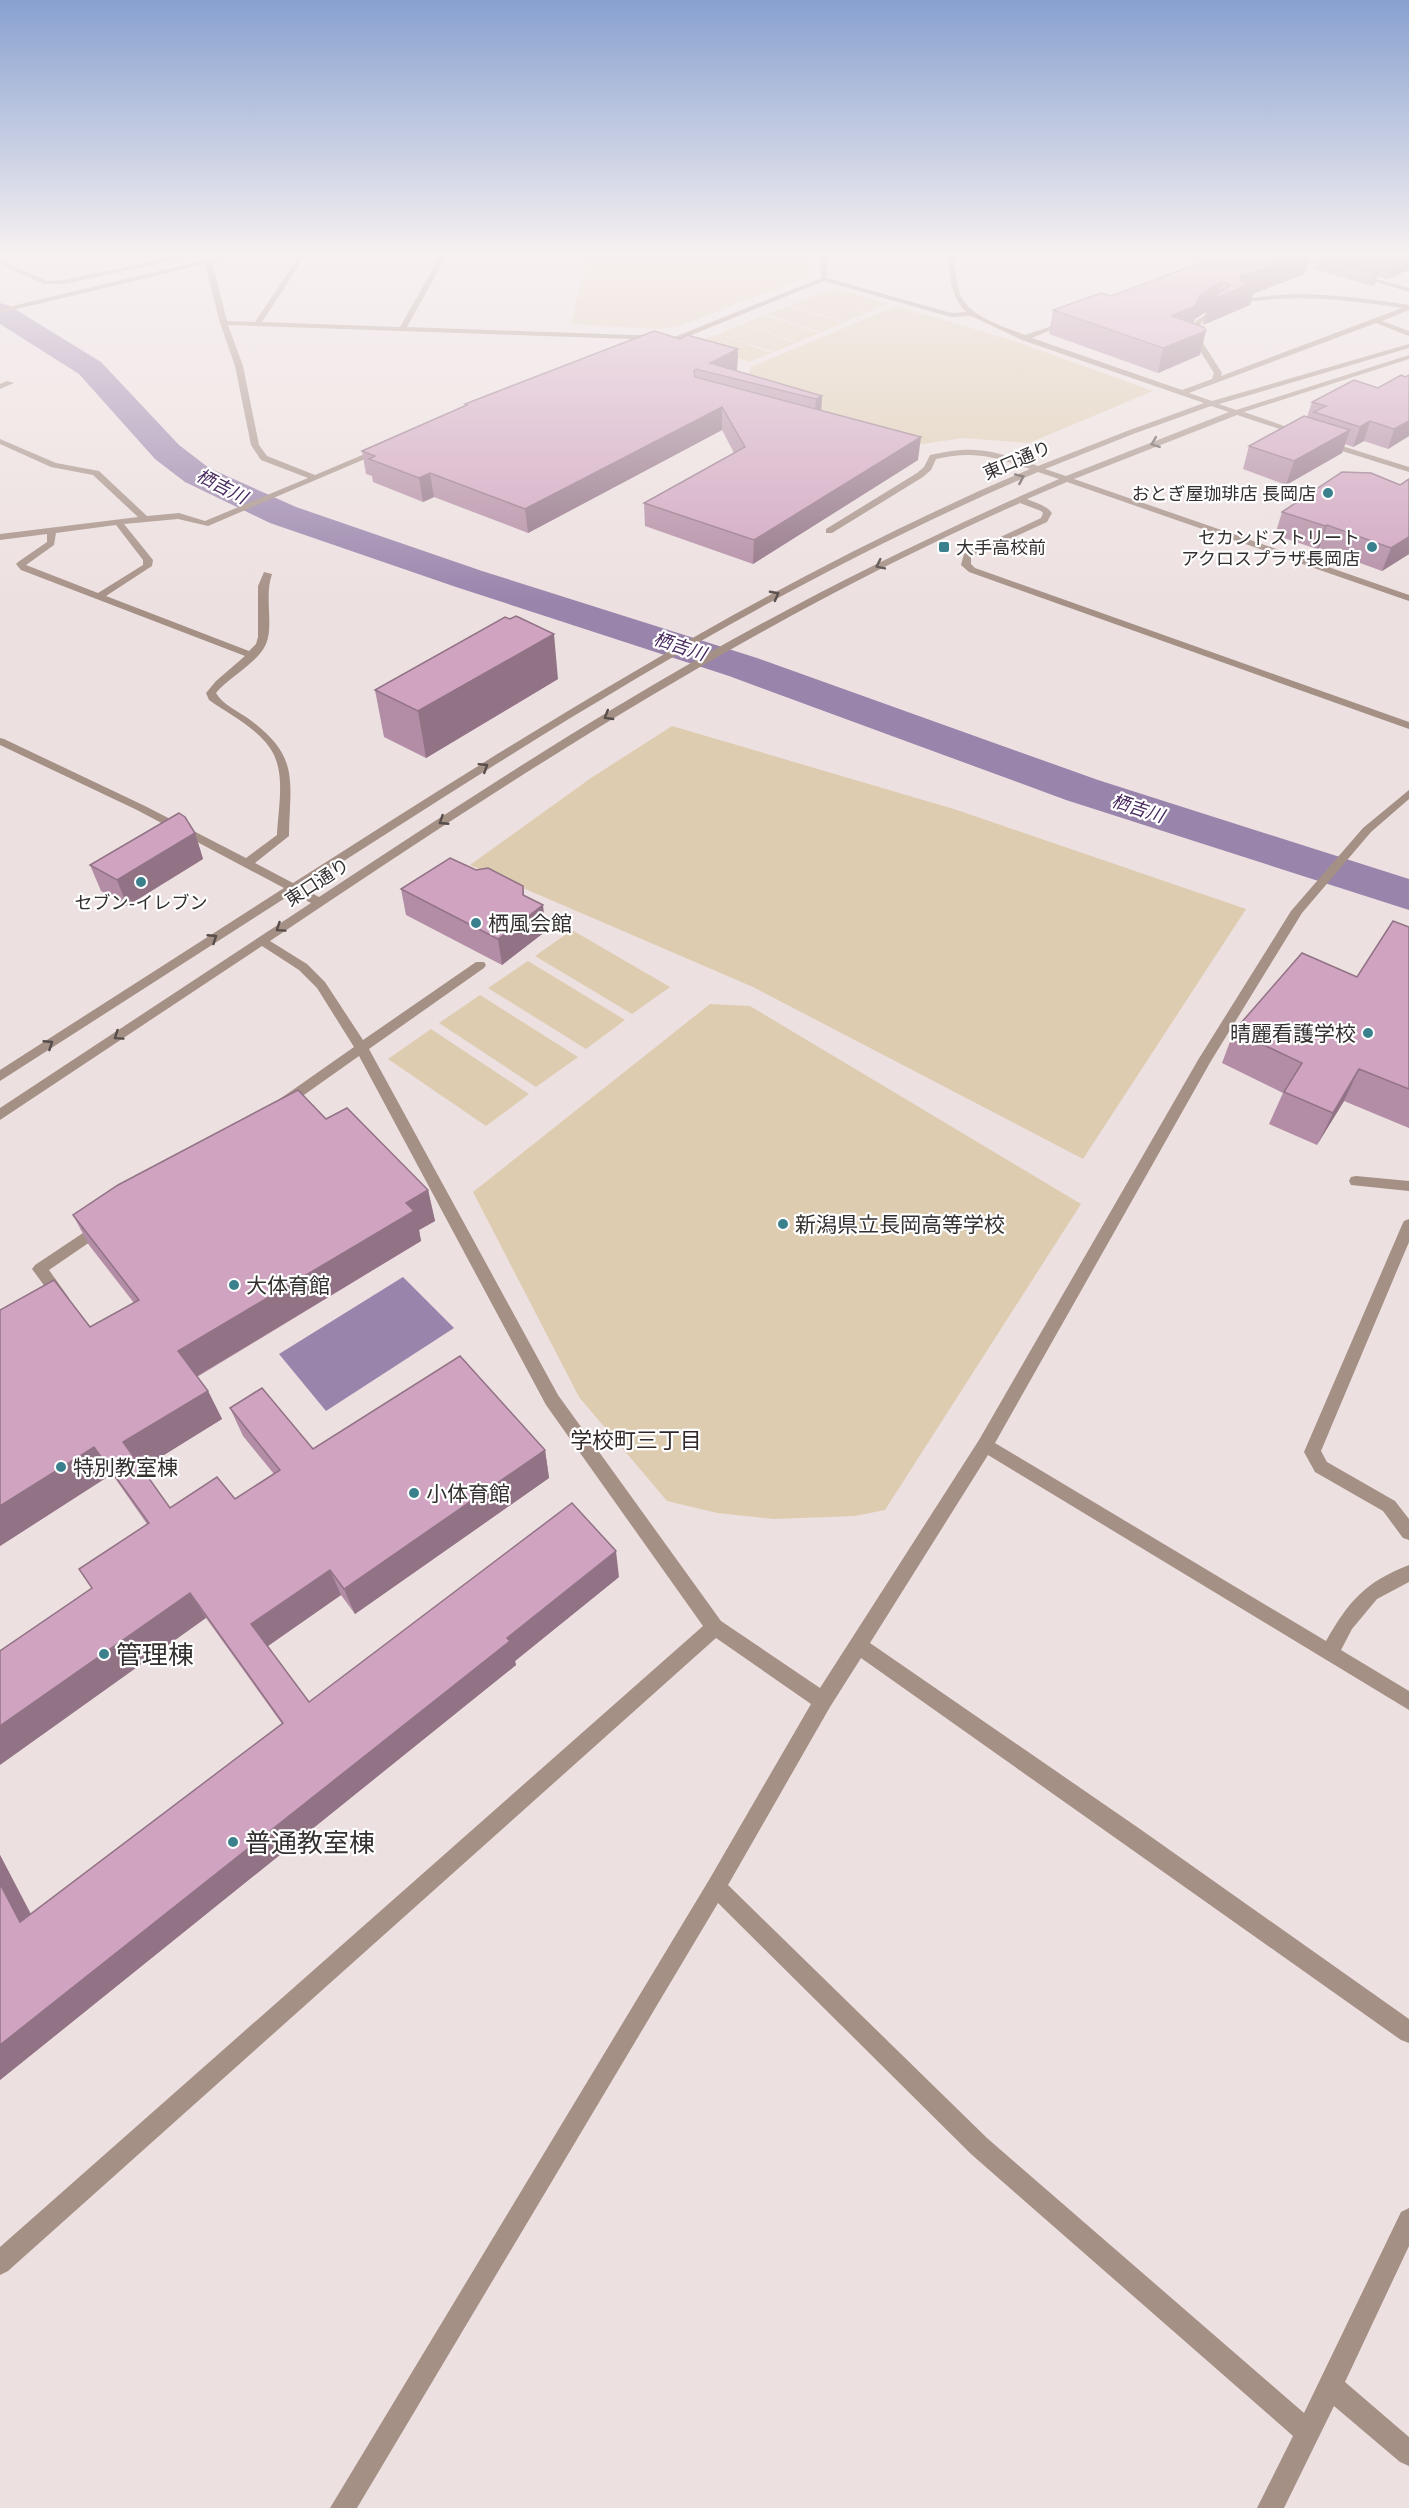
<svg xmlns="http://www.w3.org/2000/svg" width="1409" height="2508" viewBox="0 0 1409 2508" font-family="'Public Sans','Noto Sans JP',sans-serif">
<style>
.green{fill:#ddccb0}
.water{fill:#9984ac}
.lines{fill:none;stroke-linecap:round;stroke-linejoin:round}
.river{fill:#9984ac;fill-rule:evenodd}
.minor{fill:#a59086;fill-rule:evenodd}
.wall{fill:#b38da5}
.shaded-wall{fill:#927386}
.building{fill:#d0a4c0;stroke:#927386;stroke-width:1.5}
.oneway{stroke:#574d4a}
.poi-dot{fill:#3b818d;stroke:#fff;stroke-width:2}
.labels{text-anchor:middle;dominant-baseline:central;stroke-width:4.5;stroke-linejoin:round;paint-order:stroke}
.far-street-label{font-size:18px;fill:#353030;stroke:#fff}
.far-water-label{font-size:18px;font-style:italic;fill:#492b60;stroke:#fff}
.far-poi-label{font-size:18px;fill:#353030;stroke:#fff;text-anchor:end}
.poi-label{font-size:21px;fill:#353030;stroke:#fff;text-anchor:start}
.neighbourhood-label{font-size:22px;fill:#322829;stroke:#fff}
.near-poi-label{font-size:26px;fill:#353030;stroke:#fff;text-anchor:start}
</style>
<rect width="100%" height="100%" fill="#ede0e0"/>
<!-- green -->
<g class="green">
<polygon points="588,253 809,253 810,276 682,325 659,329 571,324"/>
<polygon points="834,288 887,304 867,313 849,307 865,314 844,322 790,305"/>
<polygon points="789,306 843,323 821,332 767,314"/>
<polygon points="896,306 1008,339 1153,391 1029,443 963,438 915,445 749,395 739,378 750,372 751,367"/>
<polygon points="765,315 820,333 797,342 743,324"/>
<polygon points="742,324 796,343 774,352 719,334"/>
<polygon points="718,334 772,353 749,362 695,343"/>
<polygon points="672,726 957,810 1246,909 1083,1159 753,987 470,865 591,778"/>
<polygon points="572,930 670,987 632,1014 535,956"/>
<polygon points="528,961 625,1020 586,1049 488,988"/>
<polygon points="480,995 578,1057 536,1087 439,1023"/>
<polygon points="710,1004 750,1006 1081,1204 885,1510 855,1516 773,1519 717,1513 667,1501 579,1397 473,1192"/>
<polygon points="431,1029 529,1094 486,1126 388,1059"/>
</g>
<!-- water -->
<polygon class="water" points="403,1277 454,1328 326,1411 279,1354"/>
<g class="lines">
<!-- river -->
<polygon class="river" points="0,303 10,306 101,362 179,445 209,468 296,507 482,571 757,658 1098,780 1409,879 1409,910 1066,800 729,676 456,587 270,523 185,482 155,459 79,374 0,324"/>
<!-- minor -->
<g class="minor">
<path d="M 203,253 L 209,253 L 211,259 L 233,253 L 245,253 L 212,262 L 227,321 L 255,322 L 301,253 L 307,253 L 262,322 L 400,327 L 442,253 L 448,253 L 407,327 L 659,336 L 663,338 L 659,340 L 228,325 L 243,366 L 259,445 L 267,456 L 315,475 L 379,448 L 386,450 L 208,526 L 178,519 L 124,524 L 153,560 L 152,566 L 106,596 L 249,651 L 256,644 L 258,637 L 258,586 L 264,572 L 272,574 C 264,596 274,626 266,644 C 258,663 229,677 216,693 C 222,704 239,712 249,719 C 300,757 290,779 289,836 L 255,863 L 293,883 C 530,732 770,579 1030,469 C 995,457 974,450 936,459 L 931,470 L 923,477 L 832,533 L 826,533 L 826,529 L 917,473 L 924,467 L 930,455 C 978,444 993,451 1038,466 L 1127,431 L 1204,403 L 1022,340 L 971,316 L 951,317 L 824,281 L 662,347 L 655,345 L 821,278 L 820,253 L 826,253 L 827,278 L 951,313 L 966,312 C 950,296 950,275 947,253 L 953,253 C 955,266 956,279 959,291 C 967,317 1003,326 1025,335 L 1070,320 L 1070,322 L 1032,338 L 1182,390 L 1212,379 L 1214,373 L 1190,335 L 1196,321 L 1217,307 L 1222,308 L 1201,323 L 1198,335 L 1222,373 L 1221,376 L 1402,308 C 1347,300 1293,293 1238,304 L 1236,301 C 1294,288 1351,296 1409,305 L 1409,310 L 1382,321 L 1409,331 L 1409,336 L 1376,323 L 1189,393 L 1212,401 L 1409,344 L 1409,348 L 1219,404 L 1236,410 L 1409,355 L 1409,359 L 1244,412 L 1304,433 L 1304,437 L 1237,415 L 1074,479 L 1409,595 L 1409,601 L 1067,482 L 1027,499 C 1036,503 1046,505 1052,513 L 1047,522 L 971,557 L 971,564 L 975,568 L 1409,722 L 1409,729 L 969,572 L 961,565 L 964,554 L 1041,518 L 1043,513 L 1041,511 L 1020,503 C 754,620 511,779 270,941 L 307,964 L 325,982 L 363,1040 L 476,962 L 484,962 L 486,965 L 484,968 L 369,1049 L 558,1395 L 721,1621 L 820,1688 L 979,1440 L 1198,1060 L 1291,911 L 1363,828 L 1409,790 L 1409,799 L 1371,832 L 1302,913 L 1211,1061 L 995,1443 L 1326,1641 C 1349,1601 1365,1582 1409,1565 L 1409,1582 L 1377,1599 L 1352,1629 L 1341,1650 L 1409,1691 L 1409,1710 L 988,1455 L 870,1643 L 1140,1829 L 1409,2019 L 1409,2043 L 1401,2040 L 861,1658 L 830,1707 L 728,1885 L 987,2138 L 1304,2413 L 1401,2212 L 1409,2208 L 1409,2246 L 1345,2382 L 1409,2437 L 1409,2466 L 1400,2462 L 1334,2406 L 1284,2508 L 1257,2508 L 1293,2436 L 971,2154 L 718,1903 L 357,2508 L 330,2508 L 709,1880 L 811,1704 L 716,1638 L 8,2271 L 0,2275 L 0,2247 L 703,1626 L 546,1405 L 359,1056 L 287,1107 L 277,1107 L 275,1104 L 277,1101 L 354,1047 L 317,988 L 299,970 L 262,946 L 0,1120 L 0,1108 L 311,903 L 293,893 L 0,1081 L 0,1070 L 284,888 L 137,810 L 0,745 L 0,738 L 4,739 L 145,806 L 246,858 L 277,835 C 278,810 285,778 274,755 C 263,731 230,715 209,700 L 206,693 L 216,681 L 245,656 L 21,570 L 16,564 L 18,562 L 47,542 L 47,534 L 0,540 L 0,534 L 138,517 L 93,475 L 51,467 L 0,444 L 0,439 L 56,463 L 99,471 L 147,516 L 179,513 L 205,521 L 308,478 L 261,460 L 251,445 L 235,366 L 220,323 L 205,264 L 0,313 L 0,309 L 205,260 ZM 1211,406 L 1229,412 L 1066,476 L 1045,469 L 1133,434 ZM 1038,472 L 1059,479 C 938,532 818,591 703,656 C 571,731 445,814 319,897 L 302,888 C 539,735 778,582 1038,472 ZM 116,525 L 143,560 L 143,565 L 98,593 L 26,565 L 54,545 L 56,533 Z"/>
<polygon points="187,254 189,257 64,284 44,284 0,264 0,260 47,281 64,280"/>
<polygon points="1287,259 1313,260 1337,268 1334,270 1313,264 1285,262"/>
<polygon points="1355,273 1409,288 1409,292 1355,275"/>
<polygon points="7,381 14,383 0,389 0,384"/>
<polygon points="1326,441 1409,467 1409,472 1323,445 1322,443"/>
<polygon points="1356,1176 1409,1181 1409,1191 1351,1185 1349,1181 1351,1177"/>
<polygon points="1409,1219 1409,1242 1321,1451 1327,1462 1395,1501 1409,1519 1409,1540 1403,1538 1383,1511 1315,1472 1304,1452 1402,1225 1404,1221"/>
<polygon points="101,1221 106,1223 108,1227 106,1231 49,1270 69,1298 66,1302 56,1302 35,1273 32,1269 35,1265"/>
</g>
</g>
<!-- wall -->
<g class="wall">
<polygon points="1227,253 1310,253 1304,274 1253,294 1250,305 1203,325 1206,312 1195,319 1193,324 1200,355 1158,373 1049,334 1053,310 1111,296"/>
<polygon points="1333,253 1409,253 1387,279 1377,276 1375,284 1372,286 1314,269 1318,255 1331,258"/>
<polygon points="680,339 738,349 737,371 822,396 821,410 918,460 753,564 645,526 644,503 734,453 722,430 528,533 434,497 423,502 373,482 372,476 366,474 362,451 465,406 465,404"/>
<polygon points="1354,380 1409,436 1388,449 1364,441 1353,447 1345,444 1342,453 1286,485 1243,469 1249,446 1307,417 1312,402"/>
<polygon points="1409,479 1409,554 1382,571 1319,548 1317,549 1275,535 1282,512 1400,485"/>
<polygon points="558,679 426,758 384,737 375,690"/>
<polygon points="195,833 203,859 127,906 101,891 90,865"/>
<polygon points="476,870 523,886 524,895 546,931 502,965 406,915 401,889"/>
<polygon points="1409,927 1409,1128 1344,1101 1317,1145 1269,1124 1283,1093 1222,1063 1234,1031 1357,977"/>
<polygon points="326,1119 428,1190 435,1221 419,1230 421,1241 197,1377 208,1391 222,1419 142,1468 170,1508 235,1499 274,1474 243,1436 230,1408 313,1449 545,1450 549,1478 355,1614 341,1595 268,1646 309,1702 619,1577 515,1661 516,1665 0,2080 0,1855 31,1914 282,1724 206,1618 92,1588 147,1524 112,1474 0,1546 0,1310 90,1327 134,1303 89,1245 73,1215"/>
</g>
<!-- shaded-wall -->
<g class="shaded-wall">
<polygon points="1303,253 1310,253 1304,274 1253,294 1250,305 1203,325 1206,312 1195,319 1190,330 1171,316 1222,281 1218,297 1242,275"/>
<polygon points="1407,253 1409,253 1409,270 1387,279 1394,259"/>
<polygon points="1379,270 1375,284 1372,286 1376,272"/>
<polygon points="1206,331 1200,355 1158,373 1163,348"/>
<polygon points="738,349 737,371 710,363"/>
<polygon points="822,396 821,418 814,422 816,399"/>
<polygon points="722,407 722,430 528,533 525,509"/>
<polygon points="1370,421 1364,441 1353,447 1360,427"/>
<polygon points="1409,421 1409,436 1388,449 1394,429"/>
<polygon points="1350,430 1342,453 1286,485 1294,461"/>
<polygon points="921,437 918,460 753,564 754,540"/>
<polygon points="430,473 434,497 423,502 419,478"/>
<polygon points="1327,525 1319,548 1317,549 1325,526"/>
<polygon points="1409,537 1409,554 1382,571 1391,548"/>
<polygon points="554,634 558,679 426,758 418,711"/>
<polygon points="195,833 203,859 127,906 117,880"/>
<polygon points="523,886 526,912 543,905 546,931 502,965 498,939 523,895"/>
<polygon points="1359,1069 1344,1101 1317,1145 1333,1113"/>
<polygon points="428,1190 435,1221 419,1230 421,1241 192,1379 178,1351 406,1203"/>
<polygon points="208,1391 222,1419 140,1470 123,1442"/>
<polygon points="94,1447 112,1474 0,1546 0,1506"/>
<polygon points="545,1450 549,1478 355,1614 344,1589"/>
<polygon points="616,1551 619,1577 515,1661 516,1665 0,2080 0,2045 507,1638"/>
<polygon points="330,1570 341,1595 265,1648 251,1624"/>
<polygon points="190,1593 206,1618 0,1765 0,1726"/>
<polygon points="0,1855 44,1940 20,1922 0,1884"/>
</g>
<!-- building -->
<g class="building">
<polygon points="1227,253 1303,253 1253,273 1242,275 1240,279 1244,283 1256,281 1209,301 1230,285 1222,281 1200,295 1195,306 1171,316 1204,327 1206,331 1163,348 1053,310 1101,293 1111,296"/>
<polygon points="1374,253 1407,253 1394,259"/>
<polygon points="1318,255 1379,270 1376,272"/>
<polygon points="654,331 680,339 687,335 738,349 710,363 822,396 816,399 696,369 694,371 695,377 921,437 754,540 644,503 745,447 722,407 525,509 430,473 419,478 369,459 375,456 362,451 467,405 465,404"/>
<polygon points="1401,375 1405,377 1409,375 1409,421 1394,429 1370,421 1360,427 1314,412 1326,406 1312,402 1354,380 1378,388"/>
<polygon points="1304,416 1350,430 1294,461 1249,446"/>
<polygon points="1342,472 1371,473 1400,485 1409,479 1409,537 1391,548 1327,525 1325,526 1282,512"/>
<polygon points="516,616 554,634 418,711 375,690 505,617 510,619"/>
<polygon points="179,813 185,817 195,833 117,880 90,865"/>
<polygon points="450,858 476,870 488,868 523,886 523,895 543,905 498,939 401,889"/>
<polygon points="1393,921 1409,927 1409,1089 1359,1069 1333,1113 1284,1092 1302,1063 1234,1031 1302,953 1357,977"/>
<polygon points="298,1090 326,1119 347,1108 428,1190 406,1203 414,1211 178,1351 208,1391 123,1442 170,1508 217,1477 235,1499 280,1470 230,1408 262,1388 313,1449 460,1356 545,1450 344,1589 330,1570 251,1624 309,1702 572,1503 616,1551 507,1638 510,1641 0,2045 0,1884 20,1922 283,1723 190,1593 0,1726 0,1651 92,1588 79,1569 149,1523 94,1447 0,1506 0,1310 54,1280 90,1327 139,1300 73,1215 118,1185"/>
</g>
<!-- one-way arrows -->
<defs><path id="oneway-chevron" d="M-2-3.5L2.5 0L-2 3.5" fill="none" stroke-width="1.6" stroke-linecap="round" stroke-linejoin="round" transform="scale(1.5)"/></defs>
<g class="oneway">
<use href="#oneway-chevron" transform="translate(1155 443) rotate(159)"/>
<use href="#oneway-chevron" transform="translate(1020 478) rotate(-24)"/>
<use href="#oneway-chevron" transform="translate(880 565) rotate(154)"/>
<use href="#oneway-chevron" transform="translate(775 595) rotate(-28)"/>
<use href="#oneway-chevron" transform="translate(608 716) rotate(149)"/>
<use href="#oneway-chevron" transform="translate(484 767) rotate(-32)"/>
<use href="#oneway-chevron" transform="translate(443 821) rotate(147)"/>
<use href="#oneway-chevron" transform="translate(280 928) rotate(146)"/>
<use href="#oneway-chevron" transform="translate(213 938) rotate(-33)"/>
<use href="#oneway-chevron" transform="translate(118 1036) rotate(146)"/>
<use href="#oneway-chevron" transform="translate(49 1044) rotate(-33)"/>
</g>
<!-- sky -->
<linearGradient id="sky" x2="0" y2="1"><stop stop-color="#88a1d0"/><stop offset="0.42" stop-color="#f7f1f1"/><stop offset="1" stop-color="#f7f1f1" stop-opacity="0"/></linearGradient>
<rect width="1409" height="604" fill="url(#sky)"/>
<!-- markers -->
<g class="poi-dot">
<circle cx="1328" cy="493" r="6"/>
<rect x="938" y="541" width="12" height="12" rx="3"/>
<circle cx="1372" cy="547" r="6"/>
<circle cx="141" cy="882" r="6"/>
<circle cx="476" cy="923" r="6"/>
<circle cx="1368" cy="1033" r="6"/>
<circle cx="783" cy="1224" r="6"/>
<circle cx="234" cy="1285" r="6"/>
<circle cx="61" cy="1467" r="6"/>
<circle cx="414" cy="1493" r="6"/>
<circle cx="104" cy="1654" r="6"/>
<circle cx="233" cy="1842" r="6"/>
</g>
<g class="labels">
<!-- far-street labels -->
<g class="far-street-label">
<text transform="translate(1017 460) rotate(-23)">東口通り</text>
<text transform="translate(317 882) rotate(-33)">東口通り</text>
</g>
<!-- far-water labels -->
<g class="far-water-label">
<text transform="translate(222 486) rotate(27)">栖吉川</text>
<text transform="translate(680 646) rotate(18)">栖吉川</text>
<text transform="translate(1138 808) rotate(18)">栖吉川</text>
</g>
<!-- far-poi labels -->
<g class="far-poi-label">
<text x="1316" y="493">おとぎ屋珈琲店 長岡店</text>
<text x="1360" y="537">セカンドストリート<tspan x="1360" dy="21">アクロスプラザ長岡店</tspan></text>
<text x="956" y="547" text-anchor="start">大手高校前</text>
<text x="141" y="902" text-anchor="middle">セブン-イレブン</text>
</g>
<!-- poi labels -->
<g class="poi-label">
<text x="488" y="923">栖風会館</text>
<text x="1356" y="1033" text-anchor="end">晴麗看護学校</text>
<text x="795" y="1224">新潟県立長岡高等学校</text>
<text x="246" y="1285">大体育館</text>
<text x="73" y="1467">特別教室棟</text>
<text x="426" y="1493">小体育館</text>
</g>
<!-- neighbourhood labels -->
<g class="neighbourhood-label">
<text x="636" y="1440">学校町三丁目</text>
</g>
<!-- near-poi labels -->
<g class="near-poi-label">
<text x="116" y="1654">管理棟</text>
<text x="245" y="1842">普通教室棟</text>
</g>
</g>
</svg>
